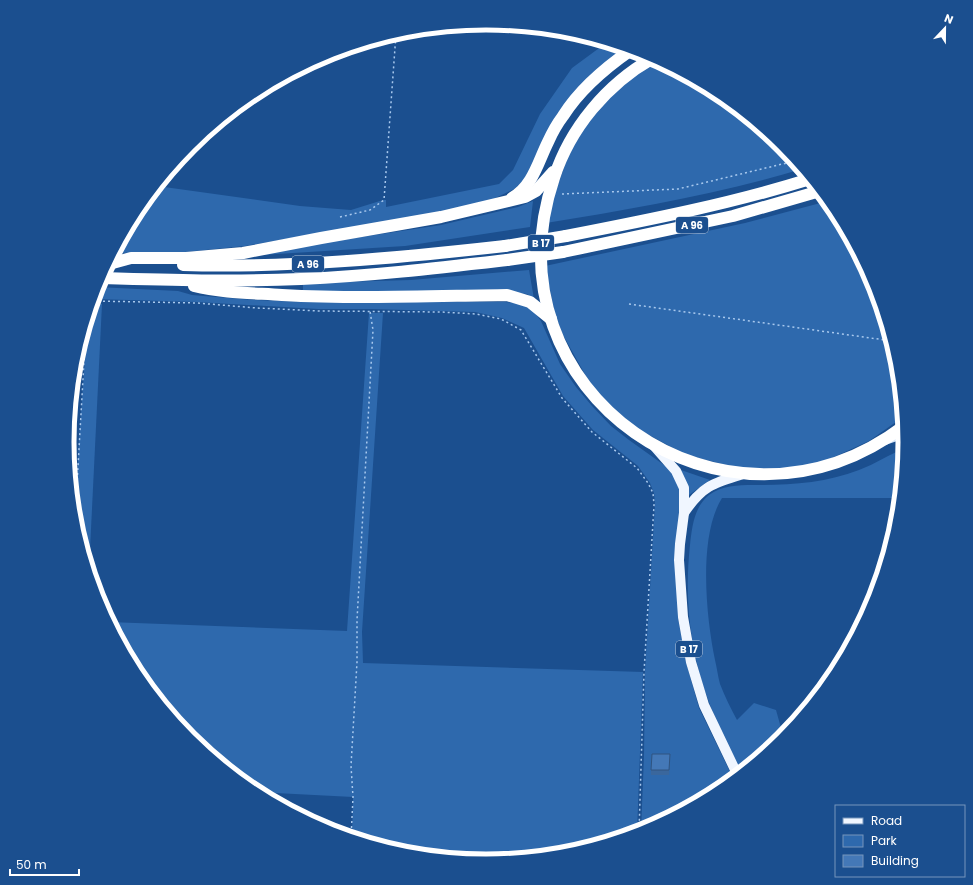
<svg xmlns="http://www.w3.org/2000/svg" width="973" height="885" viewBox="0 0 973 885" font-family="Poppins,sans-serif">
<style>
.green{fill:#2e69ad}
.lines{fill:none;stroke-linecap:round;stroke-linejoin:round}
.path{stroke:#a9c9ee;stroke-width:1.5;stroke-dasharray:2 3;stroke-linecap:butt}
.secondary{stroke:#d6e6fa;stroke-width:8}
.primary{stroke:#f0f6ff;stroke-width:10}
.highway{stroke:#fff;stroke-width:12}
.highway-bridge{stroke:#fff;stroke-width:12}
.wall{fill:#3a679d}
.building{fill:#4478b7;stroke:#305480}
.labels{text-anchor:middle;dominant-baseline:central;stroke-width:3;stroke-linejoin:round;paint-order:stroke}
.shield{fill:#1b4f8f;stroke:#bbcadd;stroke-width:1}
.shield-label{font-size:10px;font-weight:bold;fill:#fff}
.rim{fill:none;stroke:#fff;stroke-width:5}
</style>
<rect width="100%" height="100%" fill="#1b4f8f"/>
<!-- green -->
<g class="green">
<polygon points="606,43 626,48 591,76 530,173 522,182 514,189 487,202 440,212 245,246 185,252 115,253 138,209 157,186 300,206 338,209 351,210 383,200 386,200 386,207 499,184 513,170 540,114 572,68"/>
<path d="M 658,61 L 720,94 L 783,146 L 802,169 C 719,194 632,209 546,223 C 551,205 557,187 564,168 C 566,162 568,155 572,149 C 591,112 622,81 658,61 Z"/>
<polygon points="533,201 530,227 405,246 261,255 321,243 441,225 518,207"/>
<polygon points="828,201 835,210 874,282 898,361 903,417 869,441 823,462 792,468 743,469 686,455 638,429 601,398 587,378 563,335 555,314 545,266 745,223"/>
<polygon points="529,270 534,299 527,294 507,292 303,291 303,283 411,280"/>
<polygon points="97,287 178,291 192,295 253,300 304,302 505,302 522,304 533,310 541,321 560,364 576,387 592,406 611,426 629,440 671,470 682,495 678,618 686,662 699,708 734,780 719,791 647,830 641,832 644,755 645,672 655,505 654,493 650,483 638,466 593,430 563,396 524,328 502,318 475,312 371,309 318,309 197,302 94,299"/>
<polygon points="93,303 102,304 89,570 75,525 79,439 88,319"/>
<polygon points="369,313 383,313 362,632 363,663 643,672 637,833 568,854 486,862 404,854 352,838 353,797 256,792 253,791 190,739 138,675 109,622 347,631"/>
<path d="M 905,448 L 901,498 L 722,498 C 698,536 706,617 715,660 C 717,668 718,677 720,684 C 725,697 731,709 737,720 L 754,703 L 776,710 L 783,735 L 782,740 L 759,759 L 754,757 L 756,761 L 741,773 C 731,751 719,728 710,705 C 690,654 684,599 690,545 C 692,527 694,507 709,495 C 723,484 745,485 761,485 C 795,485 828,482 859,470 C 875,464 890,454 905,448 Z"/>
<polygon points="681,470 710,480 689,495"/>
</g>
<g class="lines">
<!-- path -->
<g class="path">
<polyline points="562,194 678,189 795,161"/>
<polyline points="340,217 370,210 384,200 396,34"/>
<polyline points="93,301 197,303 257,308 319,311 441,312 476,314 501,319 521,330 562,398 592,432 637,468 648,483 653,493 654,505 644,672 639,832"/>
<polyline points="629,304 892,341"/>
<polyline points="75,520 86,326"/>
<polyline points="351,838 353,797 351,766 357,662 357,620 373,330 370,311"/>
</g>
<!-- secondary -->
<polyline class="secondary" points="885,441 905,434"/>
<!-- primary -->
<g class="primary">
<polyline points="654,446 676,471 684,488 684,513 680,544 679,560 683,617 691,662 704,705 738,776"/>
<path d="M 684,513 C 702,486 713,483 743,474"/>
</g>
<!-- highway -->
<g class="highway">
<path d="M 653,58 C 607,84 570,128 554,178 C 482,392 725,561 904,426"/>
<path d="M 512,198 C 533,186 538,162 548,142 C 552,133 557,124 563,116 C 580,89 605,68 631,50"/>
<path d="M 566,236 C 648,220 730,204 810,179"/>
<polyline points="563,252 733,216 820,191"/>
<polyline points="109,264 131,258 186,258 243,253 321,238 441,217 525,197 536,191 553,172"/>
<path d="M 183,265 C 291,268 398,258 505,246"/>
<path d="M 101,278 C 168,280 234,282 301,279 C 370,276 438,268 507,260"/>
<path d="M 194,286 C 222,293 253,293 282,295 C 356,299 432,296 507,295 L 530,302 L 551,319"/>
</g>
<!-- highway-bridge -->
<g class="highway-bridge">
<polyline points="505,246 566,236"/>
<polyline points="507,260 563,252"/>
</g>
</g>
<!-- wall -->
<polygon class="wall" points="670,759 669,775 651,775 651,770"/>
<!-- building -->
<polygon class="building" points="652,754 670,754 669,770 651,770"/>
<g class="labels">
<!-- shield labels -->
<g class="shield">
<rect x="676" y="217" width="32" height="16" rx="3"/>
<rect x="528" y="235" width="26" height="16" rx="3"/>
<rect x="292" y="256" width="32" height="16" rx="3"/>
<rect x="676" y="641" width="26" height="16" rx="3"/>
</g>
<g class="shield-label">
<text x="692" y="225">A 96</text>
<text x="541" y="243">B 17</text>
<text x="308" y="264">A 96</text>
<text x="689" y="649">B 17</text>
</g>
</g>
<!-- crop -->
<path d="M0 0H973V885H0ZM74 442a412 412 0 1 1 824 0a412 412 0 1 1-824 0Z" fill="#1b4f8f" fill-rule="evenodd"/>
<path class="rim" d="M74 442a412 412 0 1 1 824 0a412 412 0 1 1-824 0Z"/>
<!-- legend -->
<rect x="835" y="805" width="130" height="72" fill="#1b4f8f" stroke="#7695bc"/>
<rect x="843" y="818" width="20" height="6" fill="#f0f6ff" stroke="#7695bc"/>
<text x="871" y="825" font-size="12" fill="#ffffff">Road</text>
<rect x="843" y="835" width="20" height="12" fill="#2e69ad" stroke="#7695bc"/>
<text x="871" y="845" font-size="12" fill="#ffffff">Park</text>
<rect x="843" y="855" width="20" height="12" fill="#4478b7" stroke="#7695bc"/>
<text x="871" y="865" font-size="12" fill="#ffffff">Building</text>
<!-- north arrow -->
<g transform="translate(945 28) rotate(22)" stroke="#1b4f8f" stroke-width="3" paint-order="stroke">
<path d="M0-3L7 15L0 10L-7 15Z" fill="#ffffff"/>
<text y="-6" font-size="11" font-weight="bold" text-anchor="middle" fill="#ffffff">N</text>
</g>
<!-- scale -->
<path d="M10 869v6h69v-6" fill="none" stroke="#ffffff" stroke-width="2"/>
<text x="16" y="869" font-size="12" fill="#ffffff" stroke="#1b4f8f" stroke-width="3" paint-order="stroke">50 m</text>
</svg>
